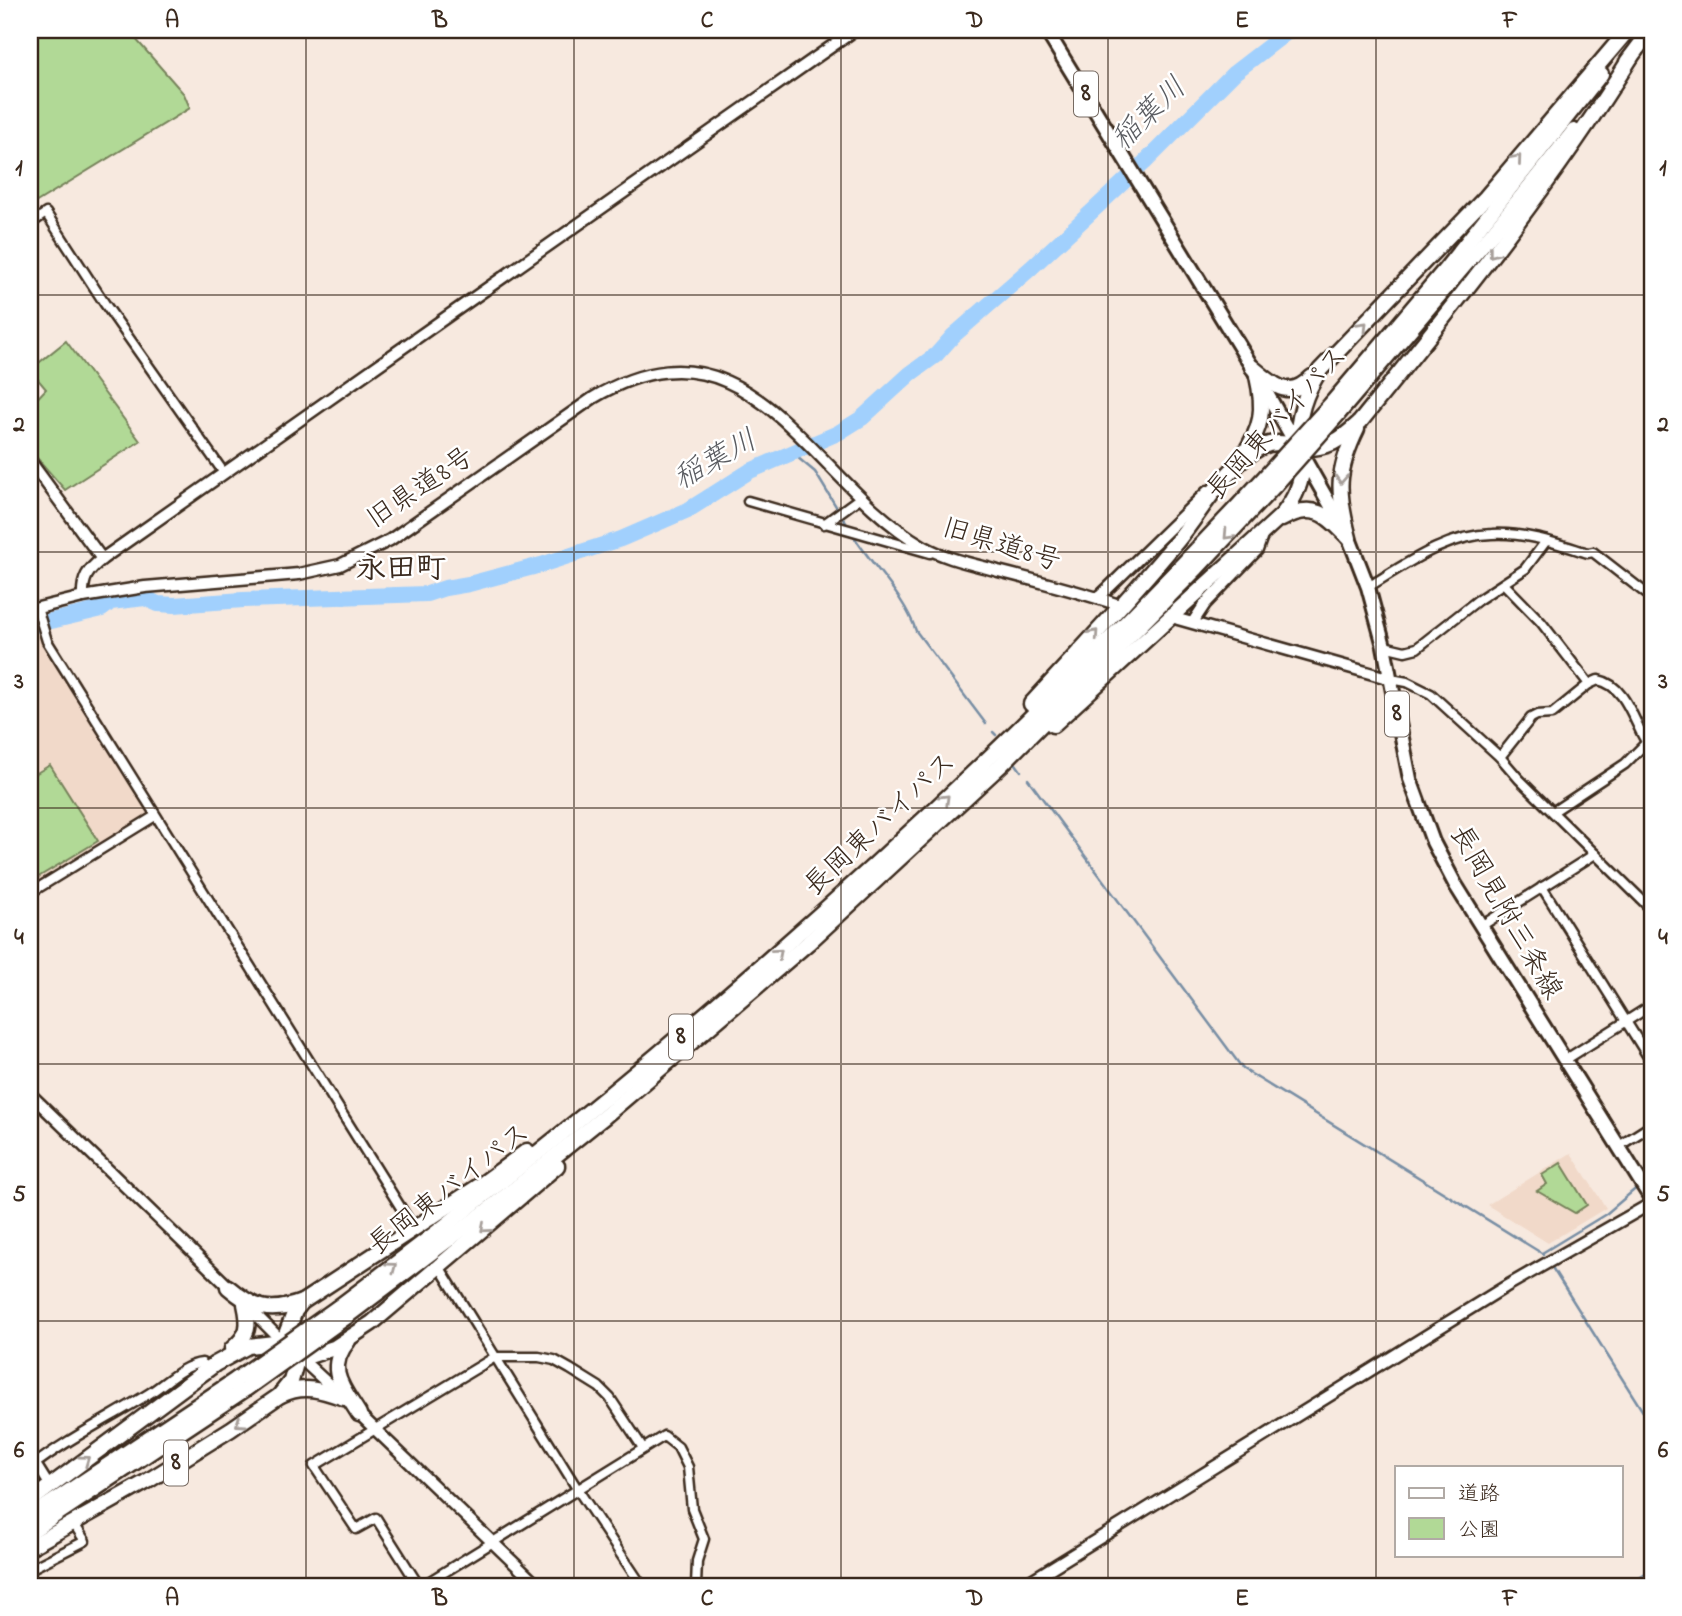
<svg xmlns="http://www.w3.org/2000/svg" width="1682" height="1616" viewBox="0 0 1682 1616" font-family="'Indie Flower','Klee One',sans-serif">
<style>
.built{fill:#f1d9c9}
.green{fill:#b1d996;stroke:#76825a;stroke-width:2}
.lines{fill:none;stroke-linecap:round;stroke-linejoin:round}
.stream{stroke:#788ea4;stroke-width:2.5}
.river{stroke:#a1d0fd;stroke-width:16}
.minor-casing{stroke:#3b2a1e;stroke-width:13}
.tertiary-casing{stroke:#3b2a1e;stroke-width:15}
.primary-casing{stroke:#3b2a1e;stroke-width:18}
.trunk-casing{stroke:#3b2a1e;stroke-width:19}
.minor{stroke:#fff;stroke-width:8}
.tertiary{stroke:#fff;stroke-width:10}
.primary{stroke:#fff;stroke-width:12}
.trunk{stroke:#fff;stroke-width:14}
.trunk-bridge-casing{stroke:#3b2a1e;stroke-width:19;stroke-linecap:butt}
.trunk-bridge{stroke:#fff;stroke-width:14}
.oneway{stroke:#a79f9a}
.grid{fill:none;stroke:#3b2a1e;stroke-width:2;stroke-opacity:0.55}
.labels{text-anchor:middle;dominant-baseline:central;stroke-width:5;stroke-linejoin:round;paint-order:stroke}
.shield{fill:#fff;stroke:#766a62;stroke-width:2}
.shield-label{font-size:26px;font-weight:bold;fill:#3b2a1e}
.street-label{font-size:28px;fill:#3b2a1e;stroke:#fff}
.water-label{font-size:30px;font-style:italic;fill:#5a5c61;stroke:#fff}
.neighbourhood-label{font-size:30px;font-weight:bold;fill:#3b2a1e;stroke:#fff}
.neatline{fill:none;stroke:#3b2a1e;stroke-width:2.5}
.grid-label{font-size:23px;text-anchor:middle;font-weight:bold;fill:#3b2a1e}
</style>
<rect width="100%" height="100%" fill="#f7e9df"/>
<filter id="ink" filterUnits="userSpaceOnUse"><feTurbulence type="fractalNoise" baseFrequency=".0143" numOctaves="2"/><feDisplacementMap in="SourceGraphic" scale="14" xChannelSelector="R" yChannelSelector="G"/><feConvolveMatrix kernelMatrix="1 2 1 2 8 2 1 2 1" color-interpolation-filters="sRGB"/></filter>
<g filter="url(#ink)">
<!-- built -->
<g class="built">
<polygon points="37,632 148,812 146,817 30,888 30,634"/>
<polygon points="1571,1153 1606,1208 1548,1243 1487,1205"/>
</g>
<!-- green -->
<g class="green">
<polygon points="30,30 128,30 184,94 190,108 30,206"/>
<polygon points="66,341 140,441 65,490 30,450 30,406 46,389 30,370"/>
<polygon points="50,765 98,841 30,882 30,777"/>
<polygon points="1561,1163 1587,1205 1575,1213 1537,1191 1547,1184 1542,1175"/>
</g>
<g class="lines">
<!-- stream -->
<g class="stream">
<polyline points="791,452 815,472 848,526"/>
<path d="M 851,532 C 871,565 904,595 916,631 L 986,724"/>
<polyline points="993,732 996,735"/>
<polyline points="1016,764 1021,771"/>
<polyline points="1028,779 1243,1069 1543,1254"/>
<polyline points="1645,1181 1652,1174"/>
<polyline points="1542,1253 1606,1214 1640,1185"/>
<polyline points="1553,1269 1652,1426"/>
<polyline points="1625,1586 1652,1569"/>
</g>
<!-- river -->
<polyline class="river" points="30,626 102,609 111,602 145,598 158,604 174,605 243,600 427,594 445,588 469,584 541,565 621,539 688,510 750,471 838,433 862,418 910,374 936,355 953,336 1031,268 1144,163 1234,73 1290,30"/>
<!-- minor casing -->
<g class="minor-casing">
<g id="minor">
<polyline points="30,224 46,213 105,304 224,473"/>
<polyline points="748,501 930,553"/>
<polyline points="824,524 861,497"/>
<path d="M 1504,584 L 1541,622 L 1589,684 L 1598,680 C 1630,686 1635,732 1652,750"/>
<path d="M 1368,587 C 1406,564 1446,535 1492,534 C 1525,532 1558,544 1588,553 L 1593,552 L 1652,598"/>
<polyline points="37,608 47,641 411,1224"/>
<polyline points="1384,646 1405,651 1417,648 1478,600 1525,569 1546,541"/>
<polyline points="1391,679 1407,682 1431,694 1500,757 1519,779 1652,910"/>
<polyline points="1644,733 1652,725"/>
<polyline points="1500,757 1531,718 1537,715 1552,714 1589,684"/>
<polyline points="1554,811 1625,764 1646,743"/>
<polyline points="1542,887 1652,1063"/>
<polyline points="30,893 155,816"/>
<polyline points="1481,926 1595,854"/>
<polyline points="1565,1060 1652,1005"/>
<polyline points="1619,1146 1652,1125"/>
<polyline points="442,1271 578,1490 642,1586"/>
<polyline points="36,1464 46,1480"/>
<path d="M 30,1468 C 67,1439 110,1418 150,1393 C 166,1383 183,1365 202,1363 L 209,1369"/>
<polyline points="30,1569 85,1541 76,1527"/>
<polyline points="419,1586 376,1518 356,1529 314,1466 495,1357 539,1357 554,1360 570,1369 599,1387 610,1398 643,1448"/>
<polyline points="422,1586 664,1436 678,1447 688,1467 692,1509 704,1539 697,1561 696,1586"/>
</g>
</g>
<!-- tertiary casing -->
<g class="tertiary-casing">
<g id="tertiary">
<polyline points="30,461 102,559"/>
<path d="M 83,597 C 82,578 88,570 102,559 L 855,30"/>
<polyline points="1098,598 1208,491"/>
<path d="M 30,610 L 83,597 L 145,587 L 299,574 L 340,565 L 390,540 L 593,398 C 751,304 809,481 923,546 C 946,559 973,564 998,571 C 1038,581 1077,591 1116,604"/>
<polyline points="1178,619 1391,679"/>
<polyline points="1193,622 1205,604 1257,550 1262,536"/>
<polyline points="30,1094 231,1289"/>
<polyline points="246,1305 285,1344"/>
<polyline points="296,1354 339,1394"/>
<polyline points="354,1409 538,1586"/>
<polyline points="1022,1586 1505,1287 1652,1203"/>
</g>
</g>
<!-- primary casing -->
<g class="primary-casing">
<polyline id="primary" points="1046,30 1252,367 1349,538 1368,587 1384,646 1410,779 1433,842 1455,884 1652,1200"/>
</g>
<!-- trunk casing -->
<g class="trunk-casing">
<g id="trunk">
<polyline points="1627,62 1651,30"/>
<path d="M 1252,367 C 1274,385 1288,401 1312,377"/>
<polyline points="1332,403 1444,271 1601,74"/>
<polyline points="1338,414 1493,232 1574,131"/>
<path d="M 1243,456 C 1262,427 1265,411 1257,376"/>
<path d="M 1282,519 C 1313,501 1327,515 1348,537"/>
<path d="M 1349,538 C 1337,492 1336,472 1357,429"/>
<path d="M 1031,704 C 1080,650 1132,596 1178,540 C 1203,509 1225,467 1261,447 C 1273,441 1284,443 1297,445 C 1298,416 1304,394 1320,370 L 1486,197 L 1628,30"/>
<path d="M 1053,725 L 1282,515 C 1297,496 1307,473 1300,449 C 1329,448 1339,442 1360,422 C 1455,304 1551,186 1631,57"/>
<path d="M 228,1287 C 254,1309 270,1314 302,1302"/>
<path d="M 337,1308 C 671,1059 983,782 1266,476"/>
<polyline points="346,1317 493,1206 605,1116 808,943 1002,764 1197,568 1275,485"/>
<path d="M 348,1341 C 324,1370 344,1389 359,1414"/>
<path d="M 232,1349 C 249,1335 250,1326 245,1304"/>
<path d="M 281,1395 C 304,1384 321,1390 344,1398"/>
<polyline points="30,1501 215,1364 248,1346 283,1342 295,1311 302,1302 482,1184 527,1151"/>
<polyline points="30,1517 237,1379"/>
<polyline points="30,1532 247,1388"/>
<polyline points="30,1547 146,1482 231,1429 279,1396 291,1381 298,1356 312,1355 334,1348 372,1323 557,1166"/>
</g>
</g>
<!-- minor -->
<use href="#minor" class="minor"/>
<!-- tertiary -->
<use href="#tertiary" class="tertiary"/>
<!-- primary -->
<use href="#primary" class="primary"/>
<!-- trunk -->
<use href="#trunk" class="trunk"/>
<!-- trunk-bridge casing -->
<g class="trunk-bridge-casing">
<g id="trunk-bridge">
<polyline points="1266,476 1332,403"/>
<polyline points="1275,485 1338,414"/>
<polyline points="237,1379 337,1308"/>
<polyline points="247,1388 346,1317"/>
</g>
</g>
<!-- trunk-bridge -->
<use href="#trunk-bridge" class="trunk-bridge"/>
</g>
<!-- one-way arrows -->
<defs><path id="oneway-chevron" d="M-2-3.5L2.5 0L-2 3.5" fill="none" stroke-width="1.6" stroke-linecap="round" stroke-linejoin="round" transform="scale(1.75)"/></defs>
<g class="oneway">
<use href="#oneway-chevron" transform="translate(1517 159) rotate(-50)"/>
<use href="#oneway-chevron" transform="translate(1493 253) rotate(128)"/>
<use href="#oneway-chevron" transform="translate(1363 326) rotate(-46)"/>
<use href="#oneway-chevron" transform="translate(1341 479) rotate(93)"/>
<use href="#oneway-chevron" transform="translate(1228 535) rotate(133)"/>
<use href="#oneway-chevron" transform="translate(1094 634) rotate(-48)"/>
<use href="#oneway-chevron" transform="translate(945 799) rotate(-44)"/>
<use href="#oneway-chevron" transform="translate(778 953) rotate(-41)"/>
<use href="#oneway-chevron" transform="translate(485 1228) rotate(139)"/>
<use href="#oneway-chevron" transform="translate(392 1267) rotate(-37)"/>
<use href="#oneway-chevron" transform="translate(240 1423) rotate(145)"/>
<use href="#oneway-chevron" transform="translate(85 1460) rotate(-36)"/>
</g>
</g>
<!-- grid -->
<path class="grid" d="M 306,30 L 306,1586M 574,30 L 574,1586M 841,30 L 841,1586M 1108,30 L 1108,1586M 1376,30 L 1376,1586M 30,295 L 1652,295M 30,552 L 1652,552M 30,808 L 1652,808M 30,1064 L 1652,1064M 30,1321 L 1652,1321"/>
<g class="labels">
<!-- shield labels -->
<g class="shield">
<rect x="1074" y="71.5" width="24" height="45" rx="5"/>
<rect x="1385" y="691.5" width="24" height="45" rx="5"/>
<rect x="669" y="1014.5" width="24" height="45" rx="5"/>
<rect x="164" y="1440.5" width="24" height="45" rx="5"/>
</g>
<g class="shield-label">
<text x="1086" y="94">8</text>
<text x="1397" y="714">8</text>
<text x="681" y="1037">8</text>
<text x="176" y="1463">8</text>
</g>
<!-- street labels -->
<g class="street-label">
<text transform="translate(1278 424) rotate(-48)">長岡東バイパス</text>
<text transform="translate(421 489) rotate(-34)">旧県道8号</text>
<text transform="translate(1001 546) rotate(17)">旧県道8号</text>
<text transform="translate(881 825) rotate(-43)">長岡東バイパス</text>
<text transform="translate(1505 913) rotate(60)">長岡見附三条線</text>
<text transform="translate(450 1190) rotate(-38)">長岡東バイパス</text>
</g>
<!-- water labels -->
<g class="water-label">
<text transform="translate(1150 115) rotate(-44)">稲葉川</text>
<text transform="translate(716 461) rotate(-29)">稲葉川</text>
</g>
<!-- neighbourhood labels -->
<g class="neighbourhood-label">
<text x="401" y="570">永田町</text>
</g>
</g>
<!-- margin -->
<rect width="1682" height="1616" fill="none" stroke="#fff" stroke-width="77"/>
<!-- legend -->
<rect x="1395" y="1466" width="228" height="91" fill="#ffffff" stroke="#b1aaa5" stroke-width="2"/>
<rect x="1409" y="1488" width="35" height="10" fill="#ffffff" stroke="#b1aaa5" stroke-width="2"/>
<text x="1458" y="1500" font-size="21" fill="#3b2a1e">道路</text>
<rect x="1409" y="1518" width="35" height="21" fill="#b1d996" stroke="#b1aaa5" stroke-width="2"/>
<text x="1458" y="1536" font-size="21" fill="#3b2a1e">公園</text>
<rect x="38" y="38" width="1606" height="1540" class="neatline"/>
<g class="grid-label">
<text x="172" y="27">A</text>
<text x="440" y="27">B</text>
<text x="707" y="27">C</text>
<text x="975" y="27">D</text>
<text x="1242" y="27">E</text>
<text x="1510" y="27">F</text>
<text x="19" y="175">1</text>
<text x="1663" y="175">1</text>
<text x="19" y="431">2</text>
<text x="1663" y="431">2</text>
<text x="19" y="688">3</text>
<text x="1663" y="688">3</text>
<text x="19" y="944">4</text>
<text x="1663" y="944">4</text>
<text x="19" y="1201">5</text>
<text x="1663" y="1201">5</text>
<text x="19" y="1457">6</text>
<text x="1663" y="1457">6</text>
<text x="172" y="1605">A</text>
<text x="440" y="1605">B</text>
<text x="707" y="1605">C</text>
<text x="975" y="1605">D</text>
<text x="1242" y="1605">E</text>
<text x="1510" y="1605">F</text>
</g>
</svg>
